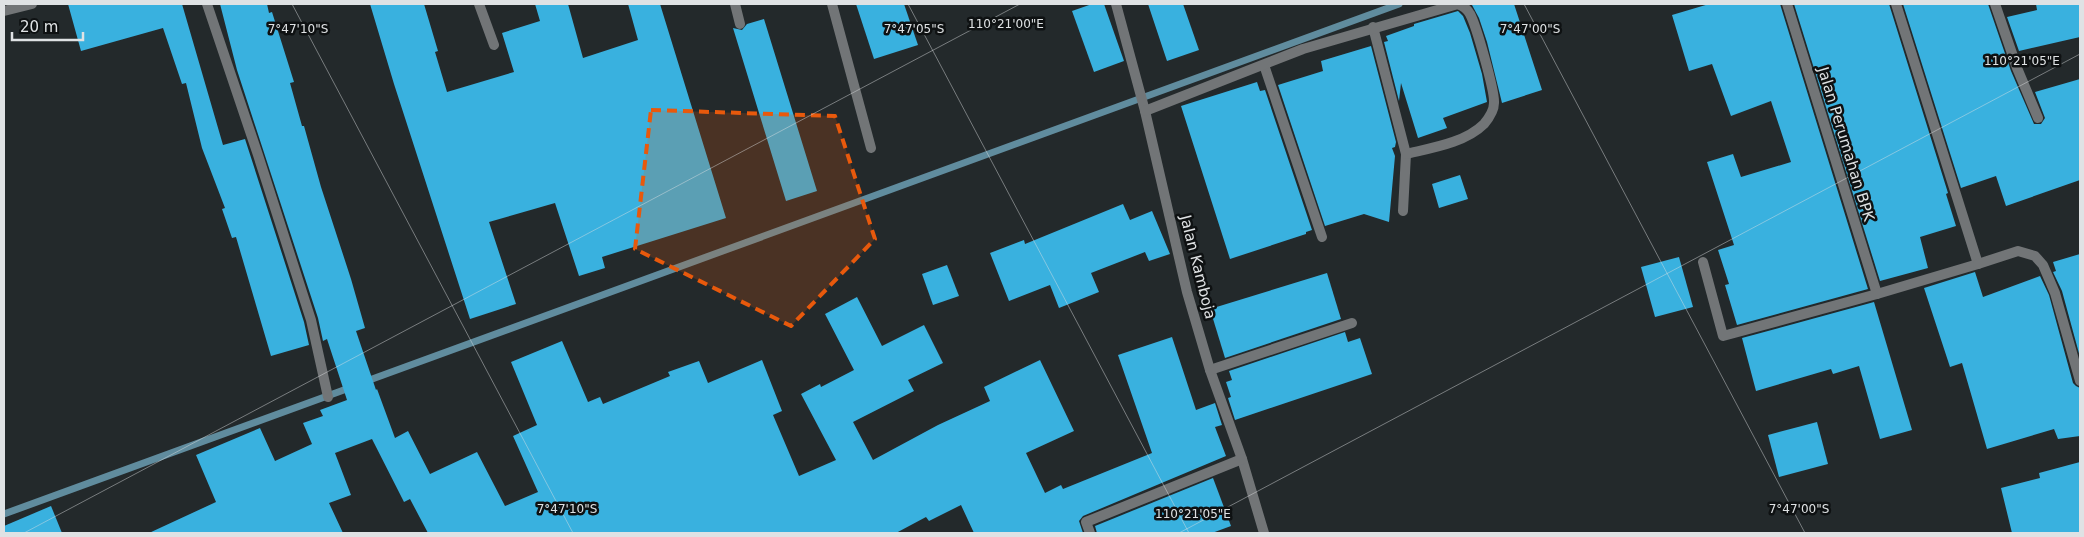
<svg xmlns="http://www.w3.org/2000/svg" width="2084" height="537" viewBox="0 0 2084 537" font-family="'DejaVu Sans',sans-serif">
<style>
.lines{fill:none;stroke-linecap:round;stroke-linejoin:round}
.stream{stroke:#608c9e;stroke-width:7}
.building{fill:#39b1df}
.service{stroke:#727577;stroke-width:10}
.minor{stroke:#727577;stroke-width:10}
.tertiary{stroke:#727577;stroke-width:10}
.marked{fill:#e8590c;fill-opacity:0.2;stroke:#e8590c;stroke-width:4;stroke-dasharray:10 6;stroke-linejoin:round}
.ticks{fill:none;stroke:#dfe2e4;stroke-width:1;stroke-opacity:0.45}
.labels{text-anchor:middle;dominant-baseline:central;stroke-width:5;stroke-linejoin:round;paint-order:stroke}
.street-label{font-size:15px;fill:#dfe2e4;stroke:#0e1112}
.ticks-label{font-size:12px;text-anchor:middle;fill:#dfe2e4;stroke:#0e1112;stroke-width:5;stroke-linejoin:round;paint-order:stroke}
</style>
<rect width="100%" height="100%" fill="#23292b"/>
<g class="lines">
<!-- stream -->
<g class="stream">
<polyline points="364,382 1399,4"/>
<polyline points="4,514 352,387"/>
</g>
</g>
<!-- building -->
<g class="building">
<polygon points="68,4 182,4 223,145 245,139 304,322 309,345 271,356 236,237 232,238 222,209 225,208 202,148 186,83 182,84 163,28 81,51"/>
<polygon points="220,4 267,4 269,13 272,12 294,82 290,83 302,126 304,126 321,187 351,279 365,328 356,331 376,390 377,389 395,438 408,431 430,474 477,452 505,506 538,492 513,436 537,425 511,362 562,341 588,402 600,397 603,404 670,376 668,372 699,361 708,383 762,360 782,411 773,415 799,476 836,460 801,394 820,384 821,387 854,370 825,314 857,297 882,346 924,325 943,363 908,380 914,391 853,422 873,460 938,425 990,401 984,387 1040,360 1074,431 1026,453 1045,493 1061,485 1063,489 1152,453 1118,355 1172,337 1196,410 1215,403 1222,425 1215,427 1226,456 1083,516 1079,521 1083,533 974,533 961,505 929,521 926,517 896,533 428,533 410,499 404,502 372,439 335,453 351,495 329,503 343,533 149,533 216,502 196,455 260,428 275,461 312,444 303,423 323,416 320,410 347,400 327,339 323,341 318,318 237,70"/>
<polygon points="370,4 424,4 438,51 435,52 447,92 514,72 502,33 540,21 535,4 568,4 583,58 638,40 628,4 660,4 726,218 602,257 605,268 579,276 555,203 489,222 516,304 470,319 394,84"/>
<polygon points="856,4 904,4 918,45 874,59"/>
<polygon points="1092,4 1104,4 1124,61 1094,72 1072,11"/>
<polygon points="1148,4 1183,4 1199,50 1167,61"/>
<polygon points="1474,4 1514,4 1542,90 1502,103 1487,42 1479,18 1472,5"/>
<polygon points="1709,4 1780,4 1868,289 1737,325 1725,285 1729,284 1718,250 1734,245 1707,162 1733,154 1741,177 1791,162 1771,101 1731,116 1712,64 1689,71 1672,15"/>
<polygon points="1794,4 1889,4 1948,193 1946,194 1956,226 1920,237 1928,268 1880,281"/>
<polygon points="1903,4 1988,4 2011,71 2034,124 2041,124 2045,118 2035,92 2080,79 2080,180 2006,206 1996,176 1961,188"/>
<polygon points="2036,4 2080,4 2080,37 2019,51 2007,17 2037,10"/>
<polygon points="1458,11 1463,16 1470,33 1482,74 1487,102 1443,118 1447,128 1418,138 1401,83 1399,101 1384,42 1388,41 1386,36 1414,26 1414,24"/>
<polygon points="764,19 817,191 786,201 733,28 742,30 747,24"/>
<polygon points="1371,46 1396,142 1395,147 1392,148 1395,156 1389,222 1364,214 1325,226 1278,85 1323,71 1321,61"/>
<polygon points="1257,82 1260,91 1265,90 1312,230 1306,232 1306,234 1230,259 1181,106"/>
<polygon points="1460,175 1468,199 1439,208 1432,184"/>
<polygon points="1123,204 1130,220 1152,211 1170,254 1149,261 1145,252 1091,273 1099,292 1059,308 1050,285 1009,301 990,253 1024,240 1025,244"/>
<polygon points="2080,254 2080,357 2062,291 2053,272 2056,271 2053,262"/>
<polygon points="1679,257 1693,307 1655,317 1641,267"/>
<polygon points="947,265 959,296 933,305 922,274"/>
<polygon points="1975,272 1983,297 2040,276 2049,295 2073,383 2076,386 2080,388 2080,436 2058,439 2054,429 1987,449 1962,363 1950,367 1924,288"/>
<polygon points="1327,273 1341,319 1225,358 1210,309"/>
<polygon points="1874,302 1912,430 1880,439 1859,366 1833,374 1831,369 1756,391 1742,338"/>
<polygon points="1345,332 1348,342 1360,338 1372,374 1235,420 1228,398 1231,397 1226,382 1232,380 1229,371"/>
<polygon points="1817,422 1828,464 1779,477 1768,435"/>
<polygon points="2080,462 2080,533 2012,533 2001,488 2040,478 2039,473"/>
<polygon points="1213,478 1231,526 1212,533 1097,533 1095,526"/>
<polygon points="51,506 62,533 4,533 4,526"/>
</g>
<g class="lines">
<!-- service -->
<g class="service">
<polyline points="479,4 494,45"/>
<polyline points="735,4 740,24"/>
<polyline points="832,4 871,148"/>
<polyline points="1995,4 2017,68 2038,118"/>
</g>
<!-- minor -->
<g class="minor">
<polyline points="207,4 258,155 311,320 328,397"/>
<polyline points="1116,4 1145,111 1187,292 1210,370 1242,459 1264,533"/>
<polyline points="1787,4 1877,294"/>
<polyline points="1373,27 1406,154 1403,211"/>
<polyline points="1264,65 1322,237"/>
<path d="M 1145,111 L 1303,49 L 1458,4 C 1463,6 1467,8 1470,14 C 1476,25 1495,91 1494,103 C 1494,110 1489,118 1484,124 C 1465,143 1431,148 1406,154"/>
<polyline points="1703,262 1723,336 1877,294 1978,264 1896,4"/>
<polyline points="1978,264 2018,251 2035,256 2043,265 2055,293 2080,381"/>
<polyline points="1210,370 1352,323"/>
<polyline points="1090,533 1086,522 1242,459"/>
</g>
<!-- tertiary -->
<polyline class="tertiary" points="4,11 32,4"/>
</g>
<!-- marked area -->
<path class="marked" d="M 651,110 L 835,116 L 875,239 L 791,326 L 635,249 Z"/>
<!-- ticks -->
<path class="ticks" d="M 292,4 L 573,533M 908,4 L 1189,533M 1524,4 L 1805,533M 24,533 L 1020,4M 1179,533 L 2080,54"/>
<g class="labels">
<!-- street labels -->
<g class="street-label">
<text transform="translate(1846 144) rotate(73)">Jalan Perumahan BPK</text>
<text transform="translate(1198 267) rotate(76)">Jalan Kamboja</text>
</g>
</g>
<g class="ticks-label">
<text x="1006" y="28">110°21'00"E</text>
<text x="298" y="33">7°47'10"S</text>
<text x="914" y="33">7°47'05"S</text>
<text x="1530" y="33">7°47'00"S</text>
<text x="2022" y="65">110°21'05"E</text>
<text x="567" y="513">7°47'10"S</text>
<text x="1799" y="513">7°47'00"S</text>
<text x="1193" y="518">110°21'05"E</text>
</g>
<!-- border -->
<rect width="2084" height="537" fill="none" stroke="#dfe2e4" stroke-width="10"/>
<!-- scale -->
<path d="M12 32v8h71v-8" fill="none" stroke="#dfe2e4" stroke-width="2.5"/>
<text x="20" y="32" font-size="15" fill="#dfe2e4" stroke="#0e1112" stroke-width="4" paint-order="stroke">20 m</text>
</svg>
